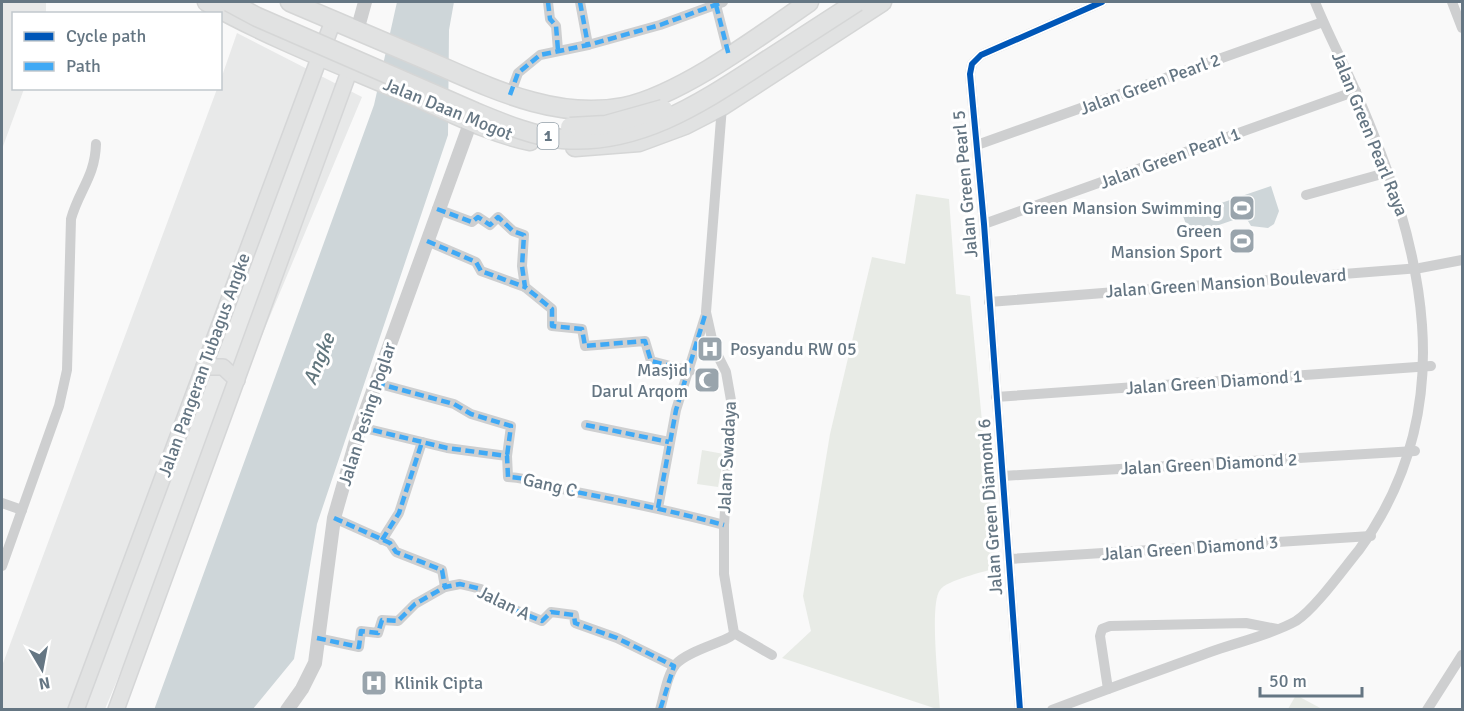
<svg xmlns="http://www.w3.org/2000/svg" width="1464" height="711" viewBox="0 0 1464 711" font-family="Signika,sans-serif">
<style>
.built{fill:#e8e9e9}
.green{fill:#e8ebe6}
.water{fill:#ced6d9}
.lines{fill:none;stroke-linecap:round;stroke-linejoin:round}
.secondary-casing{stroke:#d5d6d7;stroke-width:18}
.trunk-casing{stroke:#d5d6d6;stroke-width:21}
.minor{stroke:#cecfd0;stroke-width:10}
.tertiary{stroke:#cecfd0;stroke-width:14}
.secondary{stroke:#e1e2e2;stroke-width:15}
.trunk{stroke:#e1e2e2;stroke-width:18}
.trunk-bridge-casing{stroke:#d5d6d6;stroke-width:21;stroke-linecap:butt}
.trunk-bridge{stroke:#e1e2e2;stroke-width:18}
.quiet{stroke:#3fa9f5;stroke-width:4.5;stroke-dasharray:9 4.5;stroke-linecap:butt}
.cycleway-casing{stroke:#fff;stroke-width:10}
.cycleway{stroke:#0057b8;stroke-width:6}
.labels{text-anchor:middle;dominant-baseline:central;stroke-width:6;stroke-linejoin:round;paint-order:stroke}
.shield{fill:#fff;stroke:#939fa8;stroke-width:1.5}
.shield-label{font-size:16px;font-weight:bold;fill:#657683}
.street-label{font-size:18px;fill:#657683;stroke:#fff}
.poi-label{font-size:18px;fill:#657683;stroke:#fff;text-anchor:end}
.water-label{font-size:20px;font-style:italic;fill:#60757c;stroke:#fff}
</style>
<rect width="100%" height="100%" fill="#f9f9f9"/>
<!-- built -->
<g class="built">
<polygon points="2,2 46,2 46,13 14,14 14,88 24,89 2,149"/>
<polygon points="237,33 362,97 105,709 2,709 2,666 217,89 220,88 221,79"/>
</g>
<!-- green -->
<g class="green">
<path d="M 916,194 L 949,199 L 956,294 L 970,296 L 996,568 C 984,572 947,580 940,590 C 929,604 939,688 940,710 L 782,658 L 811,631 L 803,596 L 810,555 L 830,434 L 872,257 L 905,264 Z"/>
<polygon points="702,450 724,454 718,487 697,484"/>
<polygon points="1296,695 1322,709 1288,709"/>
</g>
<!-- water -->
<g class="water">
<polygon points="397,2 454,2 449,30 448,135 317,524 294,659 253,709 154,710 374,105"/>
<polygon points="1271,186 1279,211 1274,224 1268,228 1251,226 1245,216 1190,235 1183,216"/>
</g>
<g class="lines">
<!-- secondary casing -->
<g class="secondary-casing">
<g id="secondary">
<polyline points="204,367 223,367 237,380"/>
<polyline points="76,710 333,21"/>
<polyline points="116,710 350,69"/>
</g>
</g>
<!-- trunk casing -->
<g class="trunk-casing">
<g id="trunk">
<path d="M 207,2 C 271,38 339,64 407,93 C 447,110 487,132 530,141"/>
<path d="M 290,2 C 335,21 379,40 424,59 C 487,86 553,121 624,107 C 681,95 760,36 809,2"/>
<polyline points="575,147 639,142 685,125 722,106 882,2"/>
</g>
</g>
<!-- minor -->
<g class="minor">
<polyline points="548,2 550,19 556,26 558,50"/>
<polyline points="580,2 588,45"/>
<polyline points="1452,2 1462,28"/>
<polyline points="716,5 729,56"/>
<polyline points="510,95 518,73 540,55 588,45 660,25 723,2"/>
<polyline points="722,106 706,312 714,348 726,372 732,406 724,525 724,574 734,633"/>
<polyline points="977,145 1323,22"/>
<polyline points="1306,195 1389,172"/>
<polyline points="437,209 472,222 478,217 490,225 498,217 513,231 524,235 522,266 525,287 552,309 552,326 582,329 585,346 645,341 651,361 690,371"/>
<polyline points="984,224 1356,91"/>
<polyline points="427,241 476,262 481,271 525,287"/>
<polyline points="989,302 1420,268 1462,260"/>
<polyline points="376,383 454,404 471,414 511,426 507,456"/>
<polyline points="996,397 1431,366"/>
<polyline points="586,425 669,442"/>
<path d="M 360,427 L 447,448 L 507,456 L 508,477 C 531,478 549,486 571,491 C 622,501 673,511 724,525"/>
<polyline points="1003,476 1415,451"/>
<polyline points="2,503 22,510"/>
<polyline points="658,508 676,410 705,317"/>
<polyline points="334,518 390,543 396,552 442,570 445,587"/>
<polyline points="382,540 399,513 422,442"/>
<polyline points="1009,559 1371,536"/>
<path d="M 2,566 L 59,406 L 67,370 L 71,219 C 79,190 95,177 96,144"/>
<polyline points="734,633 772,655"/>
<polyline points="317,638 359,647 361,631 378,633 382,620 398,621 415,604 445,587 460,584 481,589 495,602 542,621 551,612 574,615 575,623 617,638 674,666"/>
<polyline points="1108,689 1100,636 1102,629 1110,626 1246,623 1277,629"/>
<path d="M 660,710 C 664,697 667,674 676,664 C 690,649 731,641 734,633"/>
<polyline points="1020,710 984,224 970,74 972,64 981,55 1102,2"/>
<path d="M 1052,710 C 1106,689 1161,670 1216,650 C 1242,641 1273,634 1296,621 C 1315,609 1344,568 1359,550 C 1464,406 1423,246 1356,92 C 1343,62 1327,32 1315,2"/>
<polyline points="1427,710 1462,655"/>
</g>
<!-- tertiary -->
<g class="tertiary">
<polyline points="357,31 365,2"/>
<polyline points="287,710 302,689 315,663 334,518 360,427 471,121"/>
</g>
<!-- secondary -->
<use href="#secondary" class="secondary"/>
<!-- trunk -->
<use href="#trunk" class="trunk"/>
<!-- trunk-bridge casing -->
<g class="trunk-bridge-casing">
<g id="trunk-bridge">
<path d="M 229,2 L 257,17 L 475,112 C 502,123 532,136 562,139 C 637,145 698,105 758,66 C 791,45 824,23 857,2"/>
<polyline points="570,127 606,125 663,109"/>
</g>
</g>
<!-- trunk-bridge -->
<use href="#trunk-bridge" class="trunk-bridge"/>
<!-- quiet -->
<g class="quiet">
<polyline points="548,2 550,19 556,26 558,50"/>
<polyline points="580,2 588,45"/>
<polyline points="716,5 729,56"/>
<polyline points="510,95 518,73 540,55 588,45 660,25 723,2"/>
<polyline points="437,209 472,222 478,217 490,225 498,217 513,231 524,235 522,266 525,287 552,309 552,326 582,329 585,346 645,341 651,361 690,371"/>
<polyline points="427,241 476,262 481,271 525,287"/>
<polyline points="376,383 454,404 471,414 511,426 507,456"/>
<polyline points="586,425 669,442"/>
<path d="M 360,427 L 447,448 L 507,456 L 508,477 C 531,478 549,486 571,491 C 622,501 673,511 724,525"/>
<polyline points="658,508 676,410 706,312"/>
<polyline points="334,518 390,543 396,552 442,570 445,587"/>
<polyline points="382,540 399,513 422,442"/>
<polyline points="317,638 359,647 361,631 378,633 382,620 398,621 415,604 445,587 460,584 481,589 495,602 542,621 551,612 574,615 575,623 617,638 674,666 660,710"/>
</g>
<!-- cycleway casing -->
<g class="cycleway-casing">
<polyline id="cycleway" points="1020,710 984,224 970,74 972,64 981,55 1102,2"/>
</g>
<!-- cycleway -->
<use href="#cycleway" class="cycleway"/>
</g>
<!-- icons -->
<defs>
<g id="stadium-square" transform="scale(1.35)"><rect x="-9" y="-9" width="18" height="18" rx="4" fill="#99a4ac" stroke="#fff"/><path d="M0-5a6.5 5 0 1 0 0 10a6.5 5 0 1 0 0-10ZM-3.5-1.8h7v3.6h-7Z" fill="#fff"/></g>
<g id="hospital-square" transform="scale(1.35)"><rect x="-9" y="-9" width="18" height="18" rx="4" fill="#99a4ac" stroke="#fff"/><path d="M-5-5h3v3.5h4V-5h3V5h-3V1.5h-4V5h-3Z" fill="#fff"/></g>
<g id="mosque-square" transform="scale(1.35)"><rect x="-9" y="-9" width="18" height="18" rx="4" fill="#99a4ac" stroke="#fff"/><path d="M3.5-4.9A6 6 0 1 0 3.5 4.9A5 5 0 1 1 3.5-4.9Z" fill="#fff"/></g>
</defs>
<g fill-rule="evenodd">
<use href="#stadium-square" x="1242" y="208"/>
<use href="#stadium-square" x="1242" y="241"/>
<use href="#hospital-square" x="710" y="349"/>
<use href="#mosque-square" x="707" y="380"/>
<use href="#hospital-square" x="374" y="683"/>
</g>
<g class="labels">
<!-- shield labels -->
<rect class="shield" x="537.5" y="123" width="21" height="26" rx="4.5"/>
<g class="shield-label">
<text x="548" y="136">1</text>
</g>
<!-- street labels -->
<g class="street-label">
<text transform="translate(1150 84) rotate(-20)">Jalan Green Pearl 2</text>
<text transform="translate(448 109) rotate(22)">Jalan Daan Mogot</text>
<text transform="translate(1370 134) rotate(68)">Jalan Green Pearl Raya</text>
<text transform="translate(1170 158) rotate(-20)">Jalan Green Pearl 1</text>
<text transform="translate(965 184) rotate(-95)">Jalan Green Pearl 5</text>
<text transform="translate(1226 283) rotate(-4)">Jalan Green Mansion Boulevard</text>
<text transform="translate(204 365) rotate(-70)">Jalan Pangeran Tubagus Angke</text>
<text transform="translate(1214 382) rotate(-4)">Jalan Green Diamond 1</text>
<text transform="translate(367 414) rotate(-72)">Jalan Pesing Poglar</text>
<text transform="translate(727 457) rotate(-87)">Jalan Swadaya</text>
<text transform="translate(1209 464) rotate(-3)">Jalan Green Diamond 2</text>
<text transform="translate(550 485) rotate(13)">Gang C</text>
<text transform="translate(990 507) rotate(-94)">Jalan Green Diamond 6</text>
<text transform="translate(1190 548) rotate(-4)">Jalan Green Diamond 3</text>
<text transform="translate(504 603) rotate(26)">Jalan A</text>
</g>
<!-- poi labels -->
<g class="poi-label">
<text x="1222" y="208">Green Mansion Swimming</text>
<text x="1222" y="231">Green<tspan x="1222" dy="21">Mansion Sport</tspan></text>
<text x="730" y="349" text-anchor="start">Posyandu RW 05</text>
<text x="688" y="370">Masjid<tspan x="688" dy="21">Darul Arqom</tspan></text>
<text x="394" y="683" text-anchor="start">Klinik Cipta</text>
</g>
<!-- water labels -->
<g class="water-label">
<text transform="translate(319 359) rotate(-68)">Angke</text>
</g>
</g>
<!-- border -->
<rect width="1464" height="711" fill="none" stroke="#657683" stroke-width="6"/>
<!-- legend -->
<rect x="12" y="12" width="210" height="78" fill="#ffffff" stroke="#c1c8cd" stroke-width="1.5"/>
<rect x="24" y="32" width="30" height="9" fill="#0057b8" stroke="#c1c8cd" stroke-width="1.5"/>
<text x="66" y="42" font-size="18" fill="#657683">Cycle path</text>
<rect x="24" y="62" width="30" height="9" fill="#3fa9f5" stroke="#c1c8cd" stroke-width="1.5"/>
<text x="66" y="72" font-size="18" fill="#657683">Path</text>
<!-- north arrow -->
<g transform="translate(42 669) rotate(170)" stroke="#ffffff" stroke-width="4.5" paint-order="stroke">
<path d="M0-4.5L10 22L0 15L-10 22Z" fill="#657683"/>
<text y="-9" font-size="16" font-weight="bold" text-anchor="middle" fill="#657683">N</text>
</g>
<!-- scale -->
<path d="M1260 687v9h102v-9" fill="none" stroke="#657683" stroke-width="3"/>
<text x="1269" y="687" font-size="18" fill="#657683" stroke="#ffffff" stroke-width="4.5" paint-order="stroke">50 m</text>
</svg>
